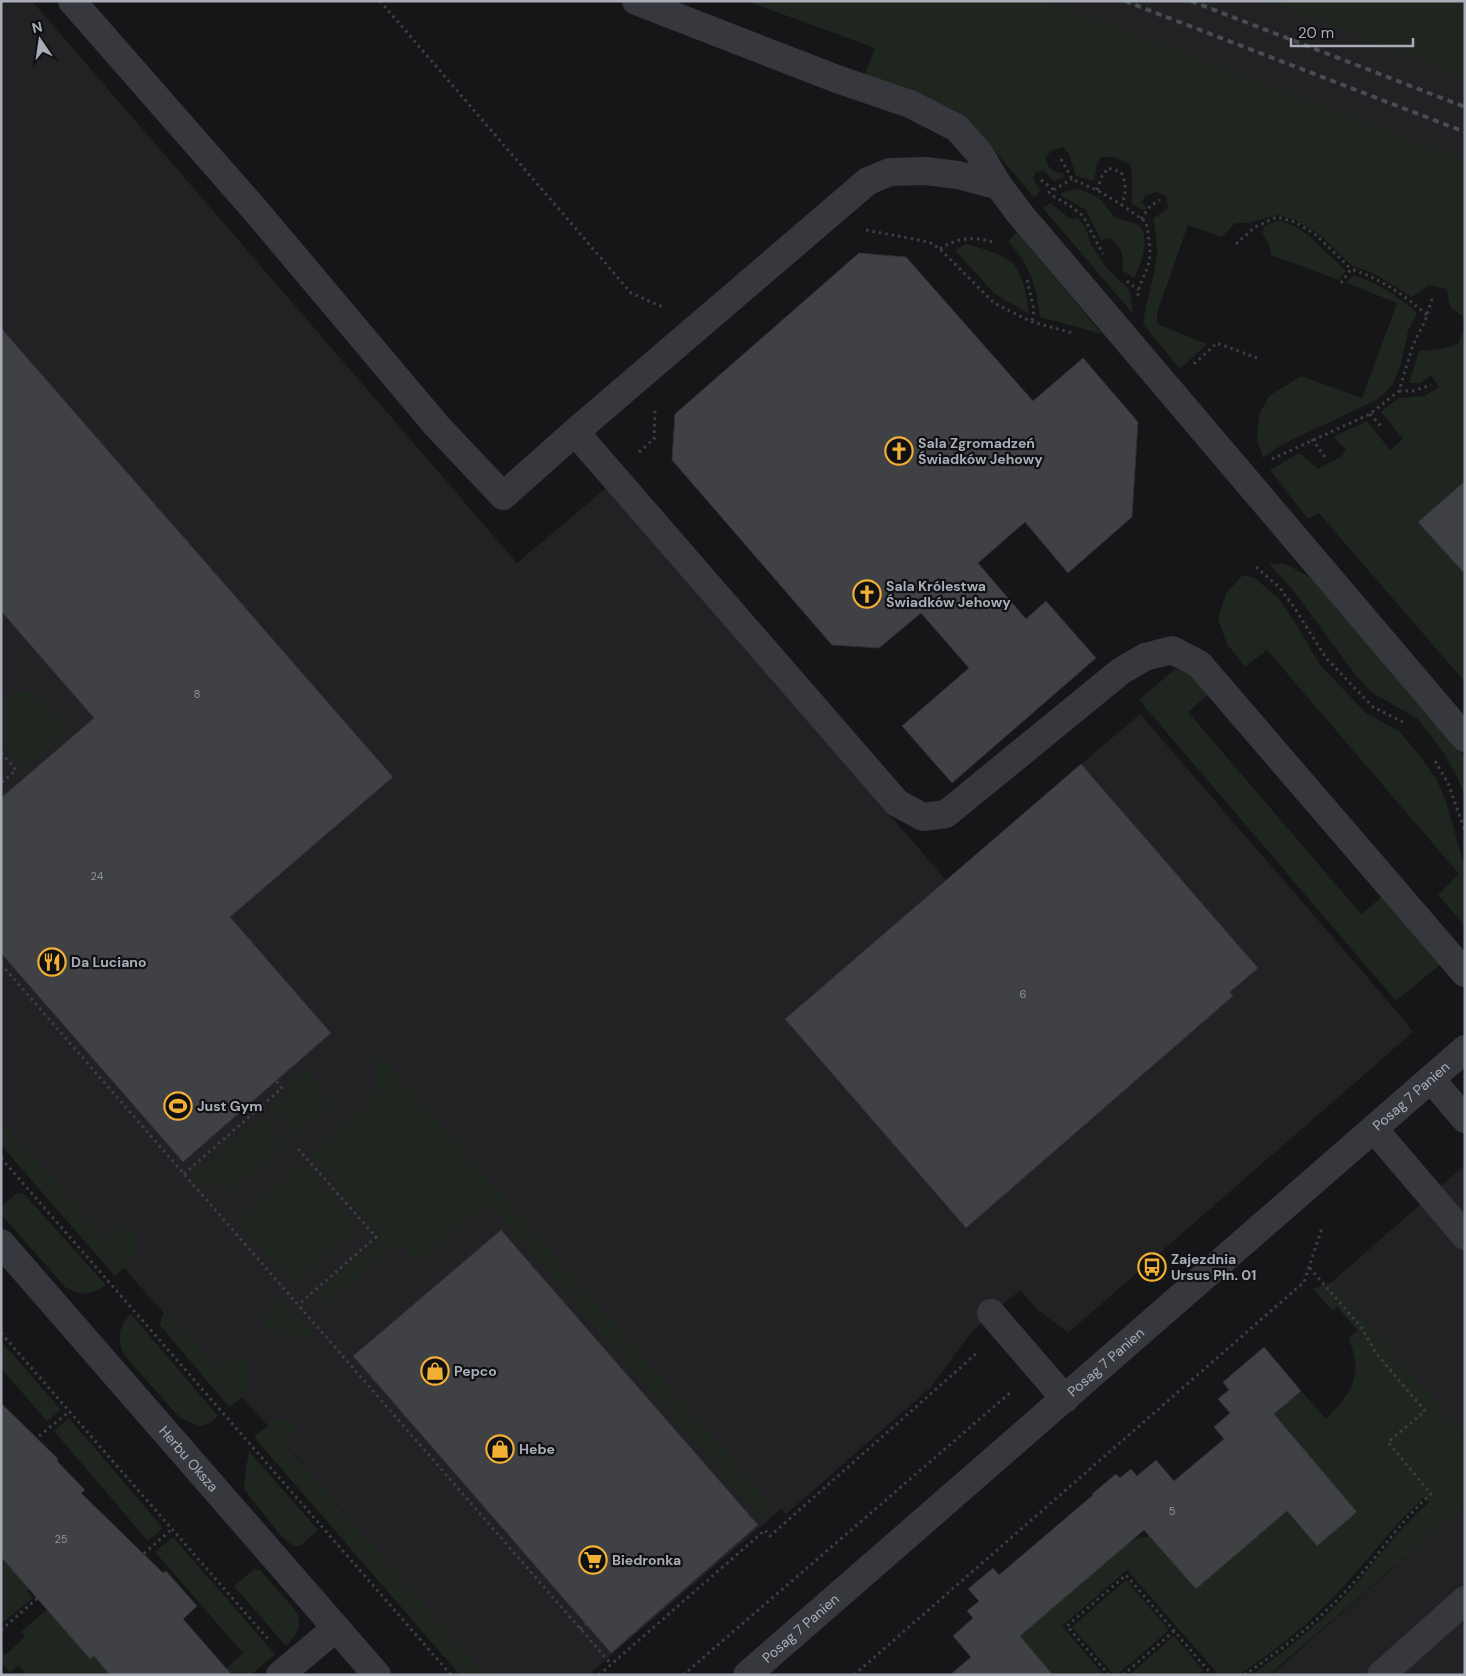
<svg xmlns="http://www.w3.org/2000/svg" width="1466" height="1676" viewBox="0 0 1466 1676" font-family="'DM Sans',sans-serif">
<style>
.built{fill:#222225}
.green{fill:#1e261f}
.building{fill:#404145;stroke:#303034}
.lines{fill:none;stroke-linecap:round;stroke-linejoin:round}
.path{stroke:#3d3f44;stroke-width:3;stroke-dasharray:2.5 4;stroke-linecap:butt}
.minor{stroke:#37383d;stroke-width:28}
.rail{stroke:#4a4c52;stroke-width:4;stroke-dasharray:6 5;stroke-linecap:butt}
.labels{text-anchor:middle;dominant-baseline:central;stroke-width:4.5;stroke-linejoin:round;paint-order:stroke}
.number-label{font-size:11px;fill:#8e929b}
.poi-label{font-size:14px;font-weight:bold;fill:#a8adb8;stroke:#111113;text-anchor:start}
.street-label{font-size:14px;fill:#a8adb8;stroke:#111113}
</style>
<rect width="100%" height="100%" fill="#161618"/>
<!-- built -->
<g class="built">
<polygon points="1,1 32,1 517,563 606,488 946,880 1140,714 1399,1014 1413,1032 1068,1333 1038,1310 1020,1291 991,1313 970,1334 930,1388 786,1514 781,1509 588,1675 485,1675 292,1452 152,1300 1,1127"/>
<polygon points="747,1 1465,1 1465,266 875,48"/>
<polygon points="1465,1165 1465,1436 1332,1282"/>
<polygon points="1465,1505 1465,1675 1271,1675"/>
</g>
<!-- green -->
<g class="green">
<path d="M 747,1 L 1048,1 L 1465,160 L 1465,318 L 1450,307 L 1447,289 L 1429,285 L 1412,297 L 1375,274 L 1351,265 L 1319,234 L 1295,220 L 1278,215 L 1248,223 L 1235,223 L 1222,237 L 1188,225 L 1157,313 L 1157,324 L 1207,344 L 1180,369 L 1143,324 C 1146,299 1156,275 1157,250 C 1157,240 1155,229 1153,219 L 1168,208 L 1166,196 L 1157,192 L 1146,195 L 1142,202 L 1147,208 L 1143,210 L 1132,204 C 1131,190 1134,177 1130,165 L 1115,157 L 1101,157 L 1097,163 L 1094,181 L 1076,176 L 1069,154 L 1063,147 L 1052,150 L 1045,158 C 1049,169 1052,173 1064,173 L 1063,177 L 1054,181 L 1044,171 L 1036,172 L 1033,179 L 1041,190 L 1034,197 L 998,155 L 966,122 L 864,76 L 875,48 Z"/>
<polygon points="1268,1 1465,1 1465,77"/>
<path d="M 1079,189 C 1085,192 1092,194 1097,197 C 1104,202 1109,212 1115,217 C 1123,222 1132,221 1137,224 C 1152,234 1141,266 1134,278 L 1122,270 C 1124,253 1122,249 1110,238 L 1101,240 L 1086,210 L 1060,195 L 1063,192 Z"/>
<polygon points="1050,203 1071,219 1077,217 1086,228 1091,245 1105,266 1130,291 1133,314 1043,208"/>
<polygon points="1278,220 1295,226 1308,235 1346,271 1339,280 1271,255 1270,247 1262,232 1265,226"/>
<path d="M 1017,232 L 1102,334 L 1040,317 C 1036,285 1030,265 1008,242 Z"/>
<path d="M 966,244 C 980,248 1004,254 1014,265 C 1024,278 1027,298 1029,314 L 995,294 L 955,250 Z"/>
<path d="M 1353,275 C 1379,283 1396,295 1417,313 L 1408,331 L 1401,364 L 1393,384 L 1378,399 L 1366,405 L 1283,444 L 1263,458 L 1257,439 L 1259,415 L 1269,396 L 1301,376 L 1362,398 L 1397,303 L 1347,283 Z"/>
<polygon points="1465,329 1465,682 1319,513 1308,519 1270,470 1299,453 1318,469 1342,456 1346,449 1333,437 1367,421 1390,450 1403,439 1381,412 1399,398 1425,396 1439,387 1431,375 1421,383 1409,383 1419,351 1435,350 1457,345"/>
<polygon points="1284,563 1311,578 1465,757 1465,800 1459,781 1444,753 1418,719 1371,692 1357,677 1293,590 1269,564"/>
<polygon points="1243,575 1255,578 1279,599 1294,621 1320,665 1367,714 1398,730 1417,752 1437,780 1446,802 1465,868 1465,926 1438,895 1459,874 1267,650 1245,667 1227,644 1218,619 1226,593"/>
<polygon points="1175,669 1197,677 1211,692 1188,712 1361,914 1384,895 1442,963 1396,1001 1139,700"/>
<polygon points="27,692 50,706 71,729 25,769 1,743 1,697 13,693"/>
<polygon points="372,1046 775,1508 762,1520 488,1203 419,1263 399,1242 325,1306 315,1294 381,1237 310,1155 360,1112 371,1098 376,1083 377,1064"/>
<polygon points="305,1069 333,1103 294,1136 269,1107 291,1089 287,1084"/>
<polygon points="263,1116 286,1143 227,1195 213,1180 203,1188 192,1175"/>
<path d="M 1,1119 L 107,1240 L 126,1224 L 130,1224 C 139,1234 139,1252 131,1262 C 126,1267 120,1271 115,1276 L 1,1145 Z"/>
<polygon points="302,1163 359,1226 293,1285 236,1221"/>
<polygon points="23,1193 106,1285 96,1291 82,1294 66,1288 1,1214 1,1207 16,1194"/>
<path d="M 1332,1282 L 1465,1436 L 1465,1505 L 1269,1675 L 1251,1675 C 1285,1651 1317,1626 1345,1596 C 1373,1565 1397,1530 1429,1502 L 1425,1496 L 1401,1520 L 1337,1594 L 1305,1625 L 1277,1648 L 1239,1675 L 1219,1675 L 1127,1570 L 1062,1626 L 1104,1675 L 1053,1675 L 1018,1634 L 1133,1539 L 1158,1535 L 1196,1589 L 1266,1529 L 1279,1502 L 1317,1546 L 1357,1512 L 1274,1414 L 1301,1391 L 1326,1419 C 1351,1393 1365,1375 1348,1338 L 1358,1331 L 1337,1307 L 1333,1311 L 1313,1289 Z"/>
<path d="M 281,1295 L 315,1335 C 311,1337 308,1339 304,1339 C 291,1340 260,1329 261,1314 Z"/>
<path d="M 167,1310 L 218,1369 L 236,1356 L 243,1356 L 247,1360 C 249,1371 249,1386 242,1397 C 239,1401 233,1404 229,1407 L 160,1325 L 162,1316 Z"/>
<path d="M 131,1314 L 218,1416 L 210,1423 L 200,1426 L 180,1418 L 125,1356 C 116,1340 118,1327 131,1314 Z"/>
<polygon points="1,1341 61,1410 47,1421 1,1368"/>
<polygon points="69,1418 163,1528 148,1541 54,1431"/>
<polygon points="280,1420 295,1420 298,1427 282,1441 485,1675 460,1675 254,1437 271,1423"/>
<polygon points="249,1451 318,1530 300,1546 293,1546 282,1537 244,1489 245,1474"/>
<polygon points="173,1537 275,1654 251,1675 219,1675 243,1653 155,1552"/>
<polygon points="1,1548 33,1585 27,1591 33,1598 1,1624"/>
<path d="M 254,1569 L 260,1570 C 266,1578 296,1609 298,1615 C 302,1627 294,1639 286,1646 L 234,1586 Z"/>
<polygon points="1126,1580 1169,1630 1117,1675 1114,1675 1072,1627"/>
<polygon points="52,1605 112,1675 27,1675 18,1665 10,1673 1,1662 1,1651 5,1655 25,1637 21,1632"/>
<polygon points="1174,1636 1203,1670 1198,1675 1129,1675"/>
</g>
<!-- building -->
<g class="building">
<polygon points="859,253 906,257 1033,401 1083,358 1138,422 1132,517 1068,573 1025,522 978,563 1026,619 1046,601 1096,658 952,783 902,726 969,668 921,613 879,648 832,645 672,460 675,414"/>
<polygon points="1,328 393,777 230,917 331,1033 183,1162 1,953 1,798 94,718 1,611"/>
<polygon points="1465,481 1465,574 1418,522"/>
<polygon points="1081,764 1258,968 1230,992 1233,996 966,1228 785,1019"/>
<polygon points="501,1230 758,1525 611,1653 353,1356"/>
<polygon points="1264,1347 1301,1391 1274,1414 1357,1512 1317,1546 1287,1511 1196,1589 1144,1530 1020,1636 1053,1675 950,1675 971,1657 953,1636 973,1618 967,1611 979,1601 968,1589 993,1568 999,1575 1093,1495 1092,1494 1116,1474 1120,1478 1131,1469 1137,1476 1156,1460 1174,1481 1224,1439 1214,1427 1230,1413 1218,1399 1229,1390 1223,1382"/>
<polygon points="1,1403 58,1459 57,1461 85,1490 81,1493 163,1573 166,1571 197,1606 183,1619 232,1675 110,1675 94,1656 90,1659 1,1557"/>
</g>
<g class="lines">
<!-- path -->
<g class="path">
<polyline points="380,1 631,293 665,308"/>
<polyline points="1061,159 1072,179 1097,190 1122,205"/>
<polyline points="1041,180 1054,190"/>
<path d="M 1097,190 L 1102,176 L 1108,168 L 1121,172 C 1127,184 1126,192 1122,205 L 1146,222 C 1149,237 1152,252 1148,266 C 1144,277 1138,286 1138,297"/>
<polyline points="1048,193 1072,179"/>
<polyline points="1053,196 1069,205 1083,216 1103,254"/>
<polyline points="1141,219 1150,206 1160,200"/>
<polyline points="866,230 929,242 940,249 994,303 1032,322 1073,333"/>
<polyline points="1236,244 1255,227 1277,217 1295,222 1316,235 1351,269"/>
<path d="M 940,249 C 958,237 975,236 996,243"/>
<polyline points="1027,280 1034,310 1032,322"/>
<polyline points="1127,281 1138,290"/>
<path d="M 1341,283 L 1351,269 C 1381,279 1403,294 1427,315"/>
<polyline points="1194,364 1217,343 1257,358"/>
<polyline points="1399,391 1413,391 1431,385"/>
<polyline points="1370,414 1382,427"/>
<polyline points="1312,439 1325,457"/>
<polyline points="639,452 654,439 655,410"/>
<polyline points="1272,459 1370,414 1399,391 1413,345 1425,321 1432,299"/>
<polyline points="1256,567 1279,587 1294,607 1326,658 1373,707 1403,722"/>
<polyline points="1,753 16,770 1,783"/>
<polyline points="1435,761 1448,783 1465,831"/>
<polyline points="1,964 611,1664"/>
<polyline points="298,1149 376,1237 298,1305"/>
<polyline points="1,1158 451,1675"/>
<polyline points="184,1174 282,1088 276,1081"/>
<polyline points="1,1333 268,1639"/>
<polyline points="34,1440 70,1411"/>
<polyline points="134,1562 172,1529"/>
<polyline points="580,1629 586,1624"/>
<polyline points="1,1630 41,1595"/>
<polyline points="599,1675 765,1530 770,1536 978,1352"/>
<polyline points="683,1675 1011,1392"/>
<polyline points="854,1675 1304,1282 1322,1228"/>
<polyline points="1109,1675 1067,1626 1126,1575 1212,1675"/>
<polyline points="1123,1675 1174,1631"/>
<path d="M 1244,1675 C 1285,1648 1323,1617 1355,1581 C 1381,1552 1402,1519 1431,1494 L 1388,1442 L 1425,1411 L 1376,1353 L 1361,1327 L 1309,1267"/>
</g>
<!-- minor -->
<g class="minor">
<polyline points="72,1 256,211 437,426 503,496 575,432 868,181 890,172 925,171 958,175 999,186 1020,214 1465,738"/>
<polyline points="636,1 837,79 910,104 957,128 979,153 999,186"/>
<polyline points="575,432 897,803 923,817 946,814 1121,671 1145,657 1172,650 1199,664 1465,973"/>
<polyline points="1431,1079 1465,1119"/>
<polyline points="1374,1129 1465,1236"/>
<path id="s1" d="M 1,1243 L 377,1675"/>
<polyline points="991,1313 1065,1399"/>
<polyline points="280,1675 336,1628"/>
<path id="s2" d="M 747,1675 L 1465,1049"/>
<polyline points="1381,1675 1465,1600"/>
</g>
<!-- rail -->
<g class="rail">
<polyline points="1125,1 1465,132"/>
<polyline points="1191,1 1465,107"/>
</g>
</g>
<!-- icons -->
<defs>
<g id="church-ring" transform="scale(1.4375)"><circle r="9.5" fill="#111113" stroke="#f2b134" stroke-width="1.5"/><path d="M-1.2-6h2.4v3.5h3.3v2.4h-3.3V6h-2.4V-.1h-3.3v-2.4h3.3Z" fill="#f2b134"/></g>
<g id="restaurant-ring" transform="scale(1.4375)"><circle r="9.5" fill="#111113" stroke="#f2b134" stroke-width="1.5"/><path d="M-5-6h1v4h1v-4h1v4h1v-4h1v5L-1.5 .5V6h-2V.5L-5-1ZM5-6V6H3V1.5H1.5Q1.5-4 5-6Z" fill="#f2b134"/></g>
<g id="stadium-ring" transform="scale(1.4375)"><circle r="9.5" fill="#111113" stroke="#f2b134" stroke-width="1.5"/><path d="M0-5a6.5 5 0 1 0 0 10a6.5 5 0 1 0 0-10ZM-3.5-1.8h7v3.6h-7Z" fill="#f2b134"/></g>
<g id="bus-ring" transform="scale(1.4375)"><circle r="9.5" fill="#111113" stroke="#f2b134" stroke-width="1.5"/><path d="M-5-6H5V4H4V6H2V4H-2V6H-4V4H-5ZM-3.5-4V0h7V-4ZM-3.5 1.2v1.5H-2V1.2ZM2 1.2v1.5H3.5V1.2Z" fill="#f2b134"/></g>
<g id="shop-ring" transform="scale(1.4375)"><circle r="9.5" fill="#111113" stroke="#f2b134" stroke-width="1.5"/><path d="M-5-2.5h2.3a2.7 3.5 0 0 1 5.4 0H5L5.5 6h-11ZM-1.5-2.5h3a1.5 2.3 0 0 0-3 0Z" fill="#f2b134"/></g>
<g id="supermarket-ring" transform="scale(1.4375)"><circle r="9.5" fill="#111113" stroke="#f2b134" stroke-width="1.5"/><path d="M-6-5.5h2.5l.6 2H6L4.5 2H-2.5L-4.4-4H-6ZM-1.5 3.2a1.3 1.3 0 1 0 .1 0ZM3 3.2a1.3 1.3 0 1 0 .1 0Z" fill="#f2b134"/></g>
</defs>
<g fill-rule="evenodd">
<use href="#church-ring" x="899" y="451"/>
<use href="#church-ring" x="867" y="594"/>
<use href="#restaurant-ring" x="52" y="962"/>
<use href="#stadium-ring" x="178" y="1106"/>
<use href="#bus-ring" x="1152" y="1267"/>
<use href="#shop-ring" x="435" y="1371"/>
<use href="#shop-ring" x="500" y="1449"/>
<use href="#supermarket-ring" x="593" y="1560"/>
</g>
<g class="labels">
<!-- number labels -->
<g class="number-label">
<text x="197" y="694">8</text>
<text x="97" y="876">24</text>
<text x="1023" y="994">6</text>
<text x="1172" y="1511">5</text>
<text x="61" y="1539">25</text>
</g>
<!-- poi labels -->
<g class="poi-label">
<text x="918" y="443">Sala Zgromadzeń<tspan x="918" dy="16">Świadków Jehowy</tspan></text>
<text x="886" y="586">Sala Królestwa<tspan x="886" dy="16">Świadków Jehowy</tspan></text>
<text x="71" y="962">Da Luciano</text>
<text x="197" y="1106">Just Gym</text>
<text x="1171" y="1259">Zajezdnia<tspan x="1171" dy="16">Ursus Płn. 01</tspan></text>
<text x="454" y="1371">Pepco</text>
<text x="519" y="1449">Hebe</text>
<text x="612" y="1560">Biedronka</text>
</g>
<!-- street labels -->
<g class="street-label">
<text stroke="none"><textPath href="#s2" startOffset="881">Posag 7 Panien</textPath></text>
<text stroke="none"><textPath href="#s2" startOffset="476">Posag 7 Panien</textPath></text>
<text stroke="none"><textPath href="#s1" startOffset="286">Herbu Oksza</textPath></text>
<text stroke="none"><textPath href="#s2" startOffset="71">Posag 7 Panien</textPath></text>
</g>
</g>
<!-- border -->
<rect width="1466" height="1676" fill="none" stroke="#a8adb8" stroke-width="5"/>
<!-- north arrow -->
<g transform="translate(40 40) rotate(347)" stroke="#111113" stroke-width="4" paint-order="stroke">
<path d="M0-4L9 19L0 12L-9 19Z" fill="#a8adb8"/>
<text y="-8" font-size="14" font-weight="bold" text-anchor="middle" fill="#a8adb8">N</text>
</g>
<!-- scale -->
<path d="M1291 38v8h122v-8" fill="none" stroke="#a8adb8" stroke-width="2.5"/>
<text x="1298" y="38" font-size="15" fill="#a8adb8" stroke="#111113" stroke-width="4" paint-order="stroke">20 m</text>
</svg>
